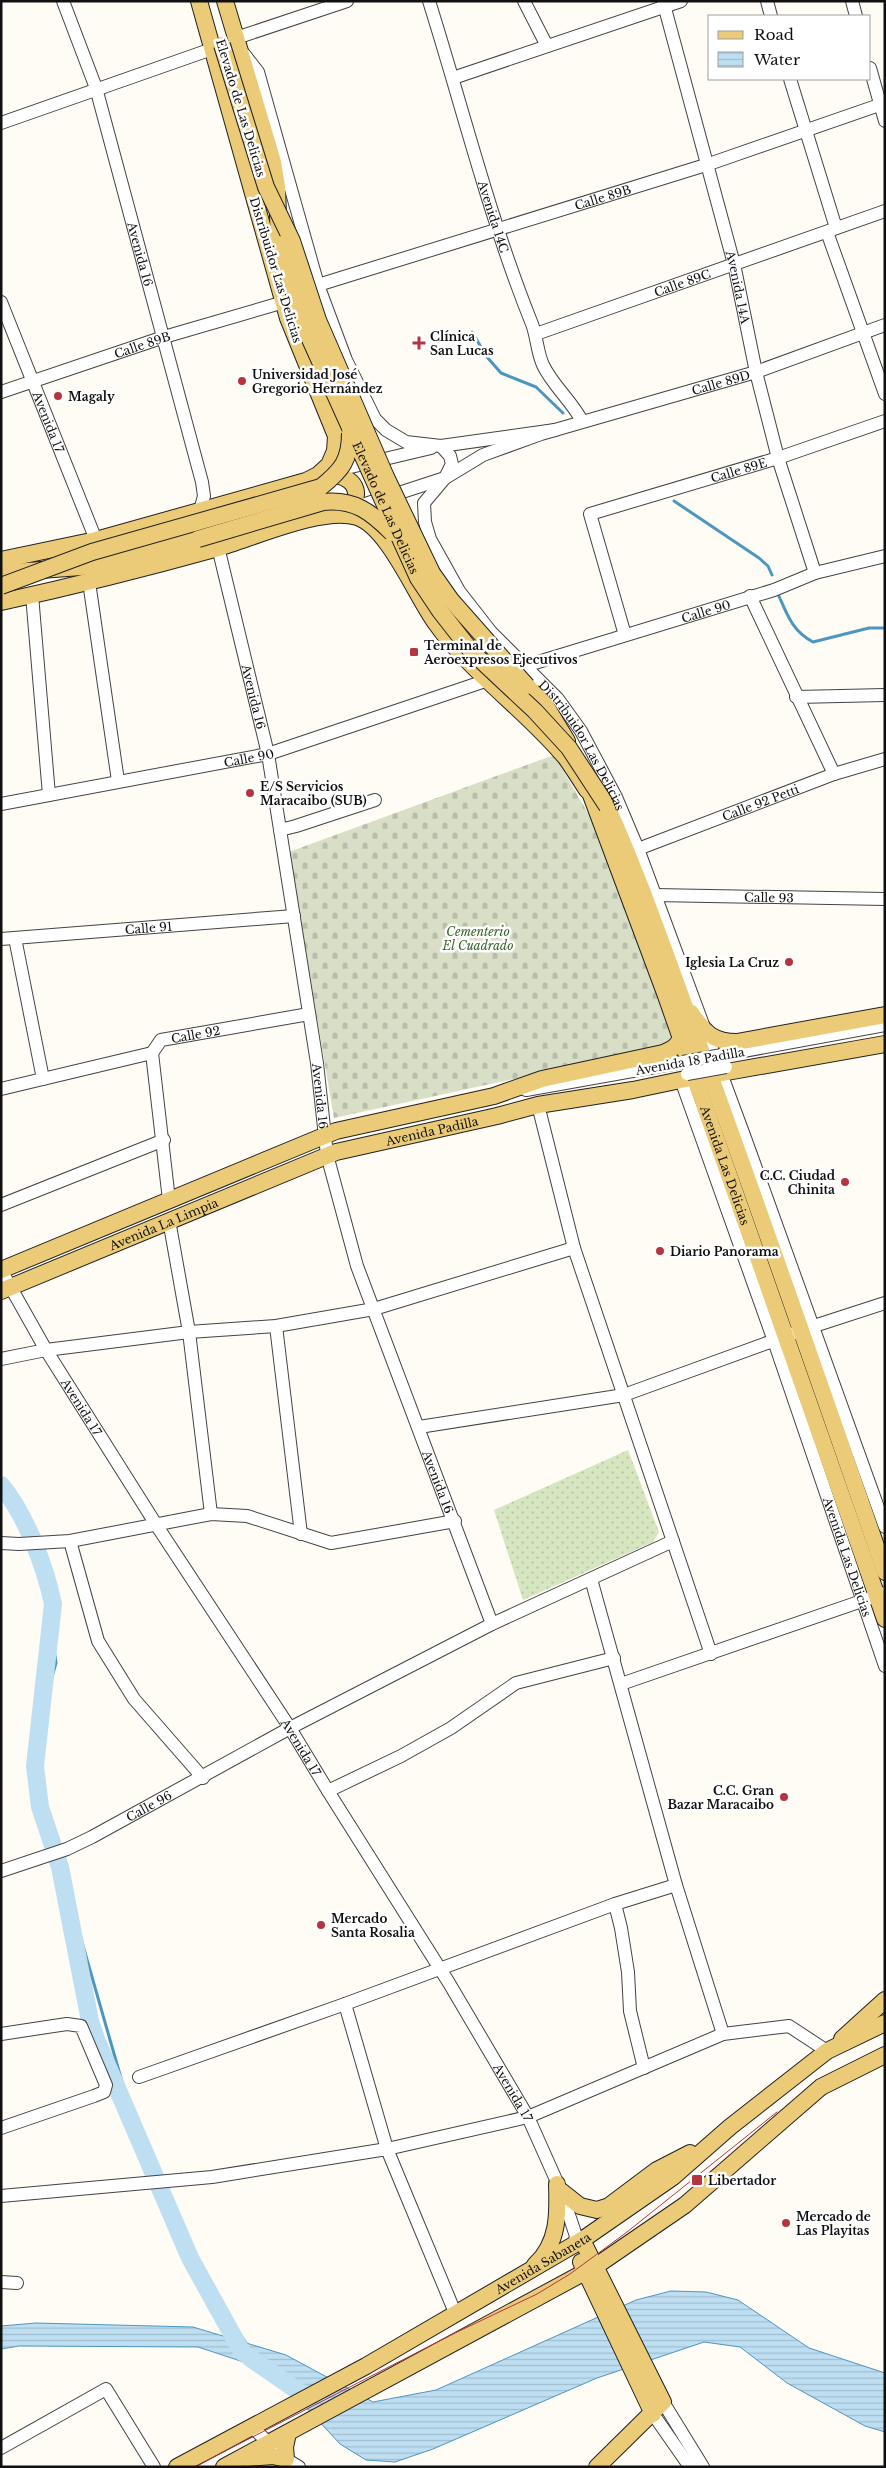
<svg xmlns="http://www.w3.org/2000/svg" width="886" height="2468" viewBox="0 0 886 2468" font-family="'Libre Baskerville',serif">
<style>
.grass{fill:url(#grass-dots)}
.cemetery{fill:url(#cemetery-stones)}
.water{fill:url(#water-rules);stroke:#4c96c1}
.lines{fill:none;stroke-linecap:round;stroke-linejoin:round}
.stream{stroke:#4c96c1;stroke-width:3}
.river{stroke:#bedff1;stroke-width:18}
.minor-casing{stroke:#434343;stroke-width:14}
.major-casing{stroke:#212121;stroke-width:18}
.minor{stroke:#fff;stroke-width:12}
.major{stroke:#ebcb77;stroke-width:16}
.tram{stroke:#b4353f;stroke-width:1}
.minor-bridge-casing{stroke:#434343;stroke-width:14;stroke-linecap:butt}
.major-bridge-casing{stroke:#212121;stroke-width:18;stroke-linecap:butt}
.minor-bridge{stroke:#fff;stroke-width:12}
.major-bridge{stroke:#ebcb77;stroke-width:16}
.poi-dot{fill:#b4353f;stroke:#fff;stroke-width:2}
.labels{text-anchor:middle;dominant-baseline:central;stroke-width:5;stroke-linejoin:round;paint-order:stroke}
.street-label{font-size:12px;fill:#101010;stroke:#fff}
.poi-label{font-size:12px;font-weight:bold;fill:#101010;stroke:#fff;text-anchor:start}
.park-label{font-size:12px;font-style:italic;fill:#356326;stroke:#fff}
</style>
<defs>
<pattern id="grass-dots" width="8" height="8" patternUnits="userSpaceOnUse" patternTransform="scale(1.25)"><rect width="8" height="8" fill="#d5e6c0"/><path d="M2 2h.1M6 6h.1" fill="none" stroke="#b6c4a4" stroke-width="1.8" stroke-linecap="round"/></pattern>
<pattern id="cemetery-stones" width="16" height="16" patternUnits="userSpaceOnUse" patternTransform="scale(1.25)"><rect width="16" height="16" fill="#d8dfc6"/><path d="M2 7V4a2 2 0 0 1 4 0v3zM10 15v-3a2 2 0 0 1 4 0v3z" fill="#b8bea9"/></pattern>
<pattern id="water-rules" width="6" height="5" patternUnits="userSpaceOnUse" patternTransform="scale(1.25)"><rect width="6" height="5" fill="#bedff1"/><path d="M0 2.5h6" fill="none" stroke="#a2bece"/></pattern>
</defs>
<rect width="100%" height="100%" fill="#fefcf5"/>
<!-- grass -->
<polygon class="grass" points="628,1450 659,1532 653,1542 523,1600 494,1510"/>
<!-- cemetery -->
<polygon class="cemetery" points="554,755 592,820 675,1044 334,1118 289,852"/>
<!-- water -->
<polygon class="water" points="671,2291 706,2292 738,2300 809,2348 885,2373 885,2432 865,2426 787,2383 740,2347 704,2342 597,2378 433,2449 395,2462 366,2460 340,2444 292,2392 280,2374 198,2347 19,2346 1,2349 1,2326 36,2323 193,2327 286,2355 373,2402 436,2390 636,2300"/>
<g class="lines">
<!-- stream -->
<g class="stream">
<polyline points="472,332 487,357 501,373 536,387 563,413"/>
<polyline points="674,501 759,558 768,566 772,575"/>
<path d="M 778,594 C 787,614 792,631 813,642 L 869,628 L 885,628"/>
<polyline points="1,1479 36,1539"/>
<polyline points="39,1547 56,1663 29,1756 55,1849"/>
<polyline points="57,1855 123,2085 162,2179"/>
<polyline points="164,2185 214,2296 246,2343"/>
</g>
<!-- river -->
<g class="river">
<path d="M 1,1485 C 26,1515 45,1566 53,1604 L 35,1766 L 40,1807 L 60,1867 L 90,2021 L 96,2039 L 190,2258 L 242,2352"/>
<polyline points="249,2357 304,2395"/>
</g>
<!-- minor casing -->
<g class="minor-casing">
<g id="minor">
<path id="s1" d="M 63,1 L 96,88 L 202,482 L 204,496 L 200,511"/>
<path id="s2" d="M 429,1 C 463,109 490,220 532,324 C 537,337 537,352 543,365 C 553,386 571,400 582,421"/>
<polyline points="524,1 547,46"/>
<path id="s3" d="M 663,1 L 734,264 L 756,372 L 778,458 L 815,573"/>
<polyline points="767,1 771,16"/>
<polyline points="852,1 856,16"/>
<polyline points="236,38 347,1"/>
<polyline points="244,54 258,72 318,285 346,360 375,419 386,430 406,442 441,446 555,430"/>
<polyline points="870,68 885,121"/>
<polyline points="453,78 681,1"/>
<polyline points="790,79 836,228"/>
<polyline points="1,123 212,49"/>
<polyline points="827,232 885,394"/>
<path id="s4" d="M 318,285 L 709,164 L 885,103"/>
<path id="s5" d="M 1,302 L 96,540"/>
<path id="s6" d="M 536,334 L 885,211"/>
<path id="s7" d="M 1,392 L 164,337 L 284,302"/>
<path id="s8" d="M 441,446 L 450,456 L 452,464 L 445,478 L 424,503 L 425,522 L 430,539 L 459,591 L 491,632 L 558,699 L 581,731 L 616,797 L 638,849 L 745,1138 L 885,1527"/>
<polyline points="334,471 431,448"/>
<path id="s9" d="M 353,508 L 445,478 L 483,455 L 541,434 L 756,372 L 885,325"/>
<path id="s10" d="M 218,547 L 268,754 L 317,1063 L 327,1155 L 357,1266 L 492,1624"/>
<polyline points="89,582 118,781"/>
<polyline points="32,595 49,795"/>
<polyline points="750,596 834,774"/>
<path id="s11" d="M 625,635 L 590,514 L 778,458 L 885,421"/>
<path id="s12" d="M 525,666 L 774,590 L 815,573 L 885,556"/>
<polyline points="796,697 885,695"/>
<path id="s13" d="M 1,804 L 268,754 L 488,680"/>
<polyline points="280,830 296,826 375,800"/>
<path id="s14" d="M 638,849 L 834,774 L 885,759"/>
<path id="s15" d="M 654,895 L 885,899"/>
<polyline points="15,938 43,1079"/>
<path id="s16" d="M 1,939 L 294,916"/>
<polyline points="152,1053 169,1200"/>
<polyline points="722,1055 885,1025"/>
<path id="s17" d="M 681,1080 L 774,1341 L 885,1666"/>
<path id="s18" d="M 1,1089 L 152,1053 L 161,1040 L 309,1014"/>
<polyline points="526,1090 683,1062"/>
<polyline points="545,1103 538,1105 574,1248 711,1654"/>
<polyline points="1,1205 164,1140"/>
<polyline points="169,1220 189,1332 211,1514"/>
<path id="s19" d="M 1,1270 L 46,1350 L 157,1526 L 290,1728 L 328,1791 L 449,1983 L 528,2117 L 561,2191 L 576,2236 L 574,2245"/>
<polyline points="276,1326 301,1534"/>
<polyline points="1,1359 46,1350 189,1332 276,1326 374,1309 574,1248"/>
<polyline points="419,1427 624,1395 811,1327 885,1303"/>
<polyline points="70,1541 98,1641 134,1699 203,1778"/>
<polyline points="1,1543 19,1544 70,1541 211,1514 247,1516 331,1543 455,1521"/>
<polyline points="591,1579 676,1885 723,2034"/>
<polyline points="621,1684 885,1593"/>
<polyline points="328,1791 401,1756 451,1728 516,1683 614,1658"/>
<path id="s20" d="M 1,1871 L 67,1849 L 92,1837 L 290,1728 L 492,1624 L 673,1541"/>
<polyline points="615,1904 621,1928 628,1972 630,2011 644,2068"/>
<polyline points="1,2034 67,2024 81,2026 106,2085 104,2092 94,2096 1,2128"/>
<polyline points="139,2077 345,2004"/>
<polyline points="1,2196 212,2177 387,2149 528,2117 723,2034 789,2026 827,2051"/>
<polyline points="1,2282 17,2283"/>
<polyline points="456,2315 387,2149 345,2004 615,1904 676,1885"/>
<polyline points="663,2402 703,2467"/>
<polyline points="653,2414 690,2467"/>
<polyline points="253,2428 286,2459 299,2467"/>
<polyline points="1,2448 106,2389 154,2467"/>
</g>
</g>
<!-- major casing -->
<g class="major-casing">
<g id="major">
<polyline points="225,1 273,162 277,186 279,244"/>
<path d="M 324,474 C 341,473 363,482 354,503 L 341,511"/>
<polyline points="1,560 96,540 306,481 318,475 329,465 335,451 336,436 288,318 199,1"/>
<polyline points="1,573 94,566 198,539"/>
<path d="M 1,602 C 74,586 146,568 218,548 C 253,538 323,506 357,517 C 388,527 415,594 435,622 C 471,673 526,710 566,758 C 573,768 580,779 587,790"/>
<polyline points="527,686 544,703 567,741"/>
<path id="s21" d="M 585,779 L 665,993 L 885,1619"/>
<path d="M 607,806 C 643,886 670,968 701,1050 C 764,1223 825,1398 885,1572"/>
<path d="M 691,1013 C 705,1033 713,1042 737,1042 L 885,1015"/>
<polyline points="710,1075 885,1044"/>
<path d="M 1,1270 L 336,1131 L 494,1096 L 542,1079 L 663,1053 C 672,1050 678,1046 681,1037"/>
<path id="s22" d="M 1,1291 L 336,1152 L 497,1116 L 538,1105 L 633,1090 L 695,1077"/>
<polyline points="842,2039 885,2000"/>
<polyline points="561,2191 580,2206 597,2210 609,2206 657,2170 690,2153"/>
<polyline points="582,2240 663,2402 597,2467"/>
<polyline points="581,2262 653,2414"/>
<path d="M 535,2265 C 559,2243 558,2213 557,2184"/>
<polyline points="246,2458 273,2456 286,2459 285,2447 288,2433"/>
<path id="s23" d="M 177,2467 L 366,2366 L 582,2240 L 673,2177 L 730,2127 L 827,2051 L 885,2023"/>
<polyline points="224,2467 596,2266 685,2205 821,2087 885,2055"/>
</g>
</g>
<!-- minor -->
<use href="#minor" class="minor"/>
<!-- major -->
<use href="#major" class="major"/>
<!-- tram -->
<polyline class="tram" points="194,2467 455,2333 537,2294 570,2274 627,2232 777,2112"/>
<!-- minor-bridge casing -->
<g class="minor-bridge-casing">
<g id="minor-bridge">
<polyline points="683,1062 722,1055"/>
<polyline points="687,1074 726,1067"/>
</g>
</g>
<!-- major-bridge casing -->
<g class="major-bridge-casing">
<g id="major-bridge">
<polyline points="222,45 266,187 292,241 318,320 386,477 432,573 451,600 527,686"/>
<path id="s24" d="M 279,244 L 304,326 L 418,578 L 440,611 L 472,652 L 535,711 L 569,748 L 607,806"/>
<path d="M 198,539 L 323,502 C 355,499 371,512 392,533"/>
<path d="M 1,586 L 92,552 L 321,487 C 342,470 350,460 350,433"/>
</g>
</g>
<!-- minor-bridge -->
<use href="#minor-bridge" class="minor-bridge"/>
<!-- major-bridge -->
<use href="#major-bridge" class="major-bridge"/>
</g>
<!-- markers -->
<g class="poi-dot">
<path d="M416.5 335.5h5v5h5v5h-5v5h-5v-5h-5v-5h5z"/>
<circle cx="242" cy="381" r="5"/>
<circle cx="58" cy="396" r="5"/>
<rect x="409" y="647" width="10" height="10" rx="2.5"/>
<circle cx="250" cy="793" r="5"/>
<circle cx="789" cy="962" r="5"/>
<circle cx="845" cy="1182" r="5"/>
<circle cx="660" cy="1251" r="5"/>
<circle cx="784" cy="1797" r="5"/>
<circle cx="321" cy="1925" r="5"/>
<rect x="691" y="2174" width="12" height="12" rx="2.5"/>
<circle cx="786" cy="2223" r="5"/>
</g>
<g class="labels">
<!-- street labels -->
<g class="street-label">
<text transform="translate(241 108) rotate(73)">Elevado de Las Delicias</text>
<text stroke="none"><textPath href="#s4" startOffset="298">Calle 89B</textPath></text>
<text stroke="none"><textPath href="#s2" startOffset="225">Avenida 14C</textPath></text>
<text stroke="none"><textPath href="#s1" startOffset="265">Avenida 16</textPath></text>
<text transform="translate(276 270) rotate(73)">Distribuidor Las Delicias</text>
<text stroke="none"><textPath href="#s6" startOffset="155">Calle 89C</textPath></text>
<text stroke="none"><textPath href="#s3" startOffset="296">Avenida 14A</textPath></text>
<text stroke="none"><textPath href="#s7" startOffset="149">Calle 89B</textPath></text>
<text stroke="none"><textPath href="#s9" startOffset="390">Calle 89D</textPath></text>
<text stroke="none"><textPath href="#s5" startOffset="129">Avenida 17</textPath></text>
<text stroke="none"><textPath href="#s11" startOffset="281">Calle 89E</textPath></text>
<text stroke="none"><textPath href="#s24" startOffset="285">Elevado de Las Delicias</textPath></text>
<text stroke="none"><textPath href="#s12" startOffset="189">Calle 90</textPath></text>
<text stroke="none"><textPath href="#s10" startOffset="154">Avenida 16</textPath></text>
<text stroke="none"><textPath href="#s8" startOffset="365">Distribuidor Las Delicias</textPath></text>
<text stroke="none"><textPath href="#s13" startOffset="252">Calle 90</textPath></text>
<text stroke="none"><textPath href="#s14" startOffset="131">Calle 92 Petti</textPath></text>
<text stroke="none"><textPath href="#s15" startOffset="115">Calle 93</textPath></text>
<text stroke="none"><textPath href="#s16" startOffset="148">Calle 91</textPath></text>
<text stroke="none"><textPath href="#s18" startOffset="206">Calle 92</textPath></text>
<text transform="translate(690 1061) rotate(-10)">Avenida 18 Padilla</text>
<text stroke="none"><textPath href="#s10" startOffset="559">Avenida 16</textPath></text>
<text stroke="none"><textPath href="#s22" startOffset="461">Avenida Padilla</textPath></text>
<text stroke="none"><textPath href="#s21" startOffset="411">Avenida Las Delicias</textPath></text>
<text stroke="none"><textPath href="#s22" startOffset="176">Avenida La Limpia</textPath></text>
<text stroke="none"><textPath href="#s19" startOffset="159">Avenida 17</textPath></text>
<text stroke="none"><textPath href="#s10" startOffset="964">Avenida 16</textPath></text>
<text stroke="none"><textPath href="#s17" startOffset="505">Avenida Las Delicias</textPath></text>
<text stroke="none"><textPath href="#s19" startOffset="564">Avenida 17</textPath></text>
<text stroke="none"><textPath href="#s20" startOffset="162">Calle 96</textPath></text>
<text stroke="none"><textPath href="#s19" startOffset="969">Avenida 17</textPath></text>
<text stroke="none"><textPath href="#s23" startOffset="419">Avenida Sabaneta</textPath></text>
</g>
<!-- poi labels -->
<g class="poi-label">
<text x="430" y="336">Clínica<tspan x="430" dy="14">San Lucas</tspan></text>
<text x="252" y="374">Universidad José<tspan x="252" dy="14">Gregorio Hernández</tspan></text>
<text x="68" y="396">Magaly</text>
<text x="424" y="645">Terminal de<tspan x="424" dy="14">Aeroexpresos Ejecutivos</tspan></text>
<text x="260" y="786">E/S Servicios<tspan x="260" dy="14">Maracaibo (SUB)</tspan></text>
<text x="779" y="962" text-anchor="end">Iglesia La Cruz</text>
<text x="835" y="1175" text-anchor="end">C.C. Ciudad<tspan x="835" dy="14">Chinita</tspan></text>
<text x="670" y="1251">Diario Panorama</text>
<text x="774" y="1790" text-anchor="end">C.C. Gran<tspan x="774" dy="14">Bazar Maracaibo</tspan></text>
<text x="331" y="1918">Mercado<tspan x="331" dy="14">Santa Rosalia</tspan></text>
<text x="708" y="2180">Libertador</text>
<text x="796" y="2216">Mercado de<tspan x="796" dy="14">Las Playitas</tspan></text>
</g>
<!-- park labels -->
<g class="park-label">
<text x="478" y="931">Cementerio<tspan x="478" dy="14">El Cuadrado</tspan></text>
</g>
</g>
<!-- border -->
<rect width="886" height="2468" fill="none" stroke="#101010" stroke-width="5"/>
<!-- legend -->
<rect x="708" y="15" width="162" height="65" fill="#ffffff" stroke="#9f9f9f"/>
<rect x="718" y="31" width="25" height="8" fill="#ebcb77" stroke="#9f9f9f"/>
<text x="754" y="40" font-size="15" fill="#101010">Road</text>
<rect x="718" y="52" width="25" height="15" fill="url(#water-rules)" stroke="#9f9f9f"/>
<text x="754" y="65" font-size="15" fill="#101010">Water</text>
</svg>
